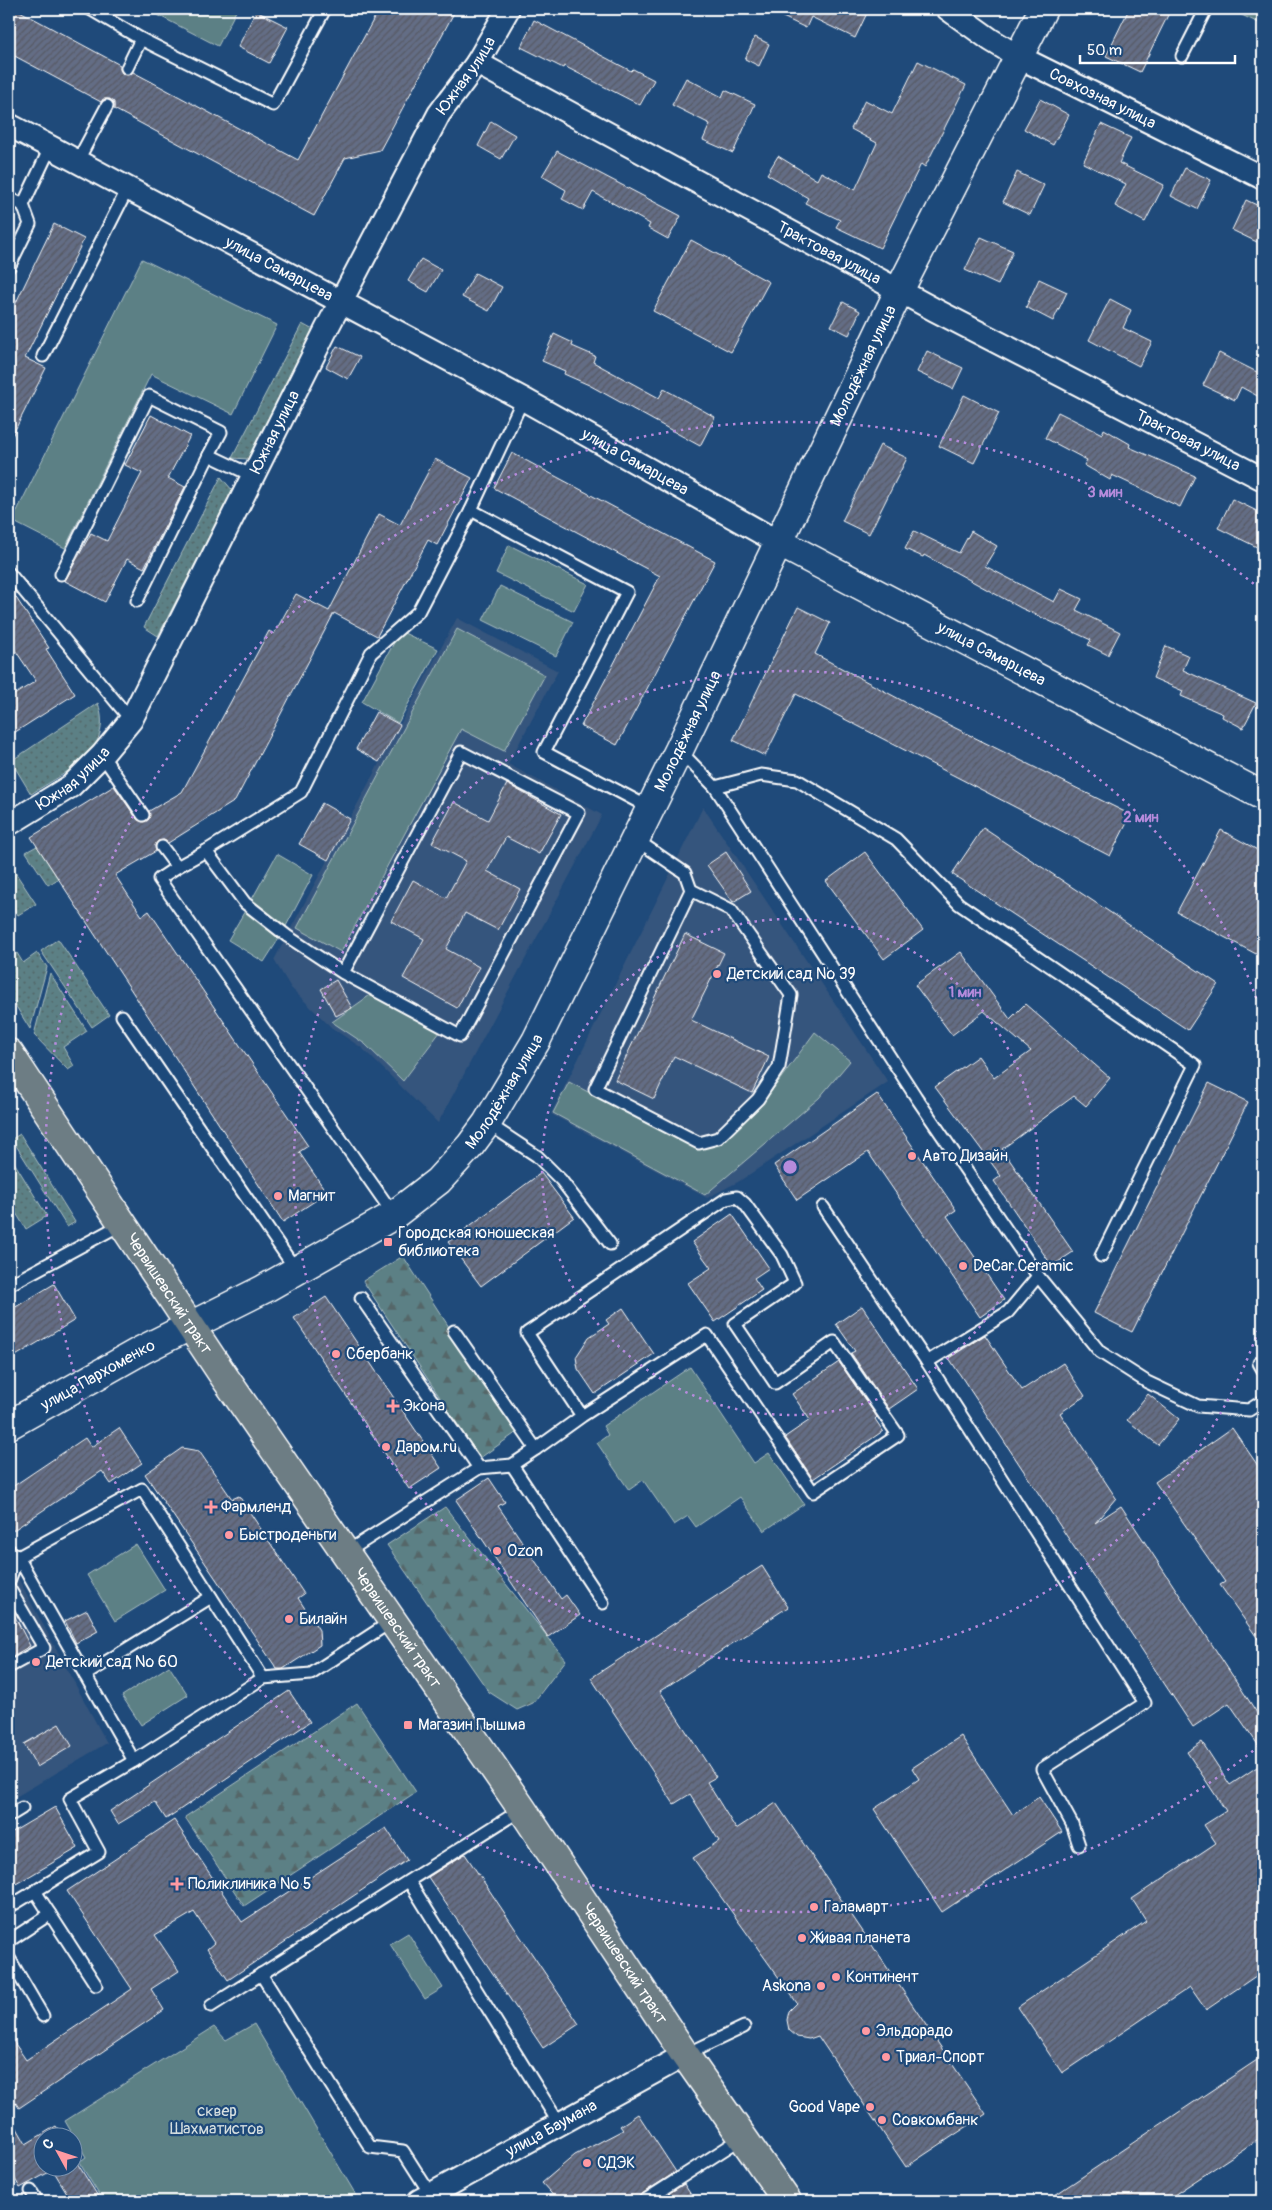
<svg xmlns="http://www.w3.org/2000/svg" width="1272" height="2210" viewBox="0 0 1272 2210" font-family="Pangolin,sans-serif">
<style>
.built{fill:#34547d}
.grass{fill:url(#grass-dots);stroke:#adc0c2}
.forest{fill:url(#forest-firs);stroke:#adc0c2}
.park{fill:#5b8085;stroke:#adc0c2}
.building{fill:url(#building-hatch);stroke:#fff}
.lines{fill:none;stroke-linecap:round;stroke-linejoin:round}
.lane-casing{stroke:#fff;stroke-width:15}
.street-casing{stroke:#fff;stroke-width:26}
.secondary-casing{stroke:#fff;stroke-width:31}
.primary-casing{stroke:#fff;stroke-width:31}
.lane{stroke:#1f4a7a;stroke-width:11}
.street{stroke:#1f4a7a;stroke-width:22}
.secondary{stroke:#1f4a7a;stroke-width:28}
.primary{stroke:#6d7d84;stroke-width:28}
.ring{fill:none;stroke:#b68bdc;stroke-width:2.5;stroke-dasharray:2.5 5}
.poi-dot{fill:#ff9aa2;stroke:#1f4a7a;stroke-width:2}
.labels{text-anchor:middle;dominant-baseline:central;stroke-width:4.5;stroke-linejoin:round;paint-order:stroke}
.street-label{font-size:16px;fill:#fff;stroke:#1f4a7a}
.poi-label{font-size:16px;fill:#fff;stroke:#1f4a7a;text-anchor:start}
.park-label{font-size:16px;fill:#d6dfe0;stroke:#1f4a7a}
.centre{fill:#b68bdc;stroke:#1f4a7a;stroke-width:2.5}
.ring-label{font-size:15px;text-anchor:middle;font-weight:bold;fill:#b68bdc;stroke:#1f4a7a;stroke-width:4.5;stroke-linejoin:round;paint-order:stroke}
</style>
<defs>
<pattern id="grass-dots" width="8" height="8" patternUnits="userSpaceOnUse" patternTransform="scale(1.25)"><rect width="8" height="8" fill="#5b8085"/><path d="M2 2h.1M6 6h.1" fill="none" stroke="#546668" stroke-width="1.8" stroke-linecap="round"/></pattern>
<pattern id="forest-firs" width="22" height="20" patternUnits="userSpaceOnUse" patternTransform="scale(1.25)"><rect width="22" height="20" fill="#5b8085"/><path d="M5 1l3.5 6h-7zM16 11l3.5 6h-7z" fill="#546668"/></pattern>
<pattern id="building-hatch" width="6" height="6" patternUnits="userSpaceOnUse" patternTransform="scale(1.25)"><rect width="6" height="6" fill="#646d85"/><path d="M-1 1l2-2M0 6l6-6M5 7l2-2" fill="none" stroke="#565963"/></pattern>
</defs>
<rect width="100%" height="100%" fill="#1f4a7a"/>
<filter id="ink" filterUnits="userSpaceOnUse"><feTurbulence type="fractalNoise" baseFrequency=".02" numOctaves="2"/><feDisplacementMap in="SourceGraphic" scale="10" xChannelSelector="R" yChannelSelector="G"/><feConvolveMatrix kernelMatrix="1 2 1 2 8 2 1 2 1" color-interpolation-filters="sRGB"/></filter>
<g filter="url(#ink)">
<!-- built -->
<g class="built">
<polygon points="457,618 558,671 508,764 602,815 438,1123 362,1048 332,1028 291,988 274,960"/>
<polygon points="703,807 888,1082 738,1182 707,1198 551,1114"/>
<polygon points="9,1577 19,1580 107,1743 9,1801"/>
</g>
<!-- grass -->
<g class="grass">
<polygon points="302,324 315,331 249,459 232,458"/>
<polygon points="221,477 233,491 158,636 144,627"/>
<path d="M 98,703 C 115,752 65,772 31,794 L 11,761 Z"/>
<polygon points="37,846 58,879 48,885 26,852"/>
<polygon points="9,863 36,904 18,915 9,901"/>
<polygon points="58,939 109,1015 92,1027 41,951"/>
<polygon points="17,953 23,963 37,953 47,967 30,1029 9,995 9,958"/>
<polygon points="50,973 87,1031 63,1047 74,1066 68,1070 34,1035"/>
<polygon points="20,1134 75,1222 67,1227 12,1139"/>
<polygon points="9,1154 47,1216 26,1229 9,1202"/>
</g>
<!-- forest -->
<g class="forest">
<polygon points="403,1256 517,1432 480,1458 363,1281"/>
<polygon points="445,1507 566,1660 533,1703 517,1710 489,1692 387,1545"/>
<polygon points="357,1703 416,1792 244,1906 185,1817"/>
</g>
<!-- park -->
<g class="park">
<polygon points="146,9 237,9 218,46"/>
<polygon points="1229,9 1263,9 1263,25"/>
<polygon points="142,259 277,325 233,414 151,374 65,548 12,521"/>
<polygon points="509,545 588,584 574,611 496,573"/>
<polygon points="500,586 573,622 556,656 483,620"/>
<polygon points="457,629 545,675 504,751 461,729 341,952 297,928"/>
<polygon points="404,633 438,649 398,723 362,702 396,639"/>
<polygon points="277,854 313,875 285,928 251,901"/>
<polygon points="246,909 280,937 264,962 228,940"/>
<polygon points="373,993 440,1032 403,1081 365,1044 332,1022"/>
<polygon points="815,1032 850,1061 819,1098 705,1195 553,1113 569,1082 697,1149 718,1144 759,1108"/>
<polygon points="690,1367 754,1463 769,1453 804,1504 764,1531 740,1497 696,1527 688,1516 674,1525 643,1480 629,1490 597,1443 608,1435 603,1426"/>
<polygon points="136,1544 165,1590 115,1621 87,1575"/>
<polygon points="169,1666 188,1695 141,1725 122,1696"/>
<polygon points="408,1933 443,1988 425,1999 390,1944"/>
<polygon points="254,2024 359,2200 356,2201 103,2201 79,2162 86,2157 65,2121 214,2027 226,2040"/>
</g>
<!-- building -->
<g class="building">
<polygon points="9,9 16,9 120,65 120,69 123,74 128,75 133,72 298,160 379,9 456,9 380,150 345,158 314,216 114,109 114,102 110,99 103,99 101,102 9,53"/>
<polygon points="766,9 869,9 855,38 811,17 806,28"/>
<polygon points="1129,9 1171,9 1140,72 1106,56"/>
<polygon points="256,11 288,27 269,63 238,47"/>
<polygon points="534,20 631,71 633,69 654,80 640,105 564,66 563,68 521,47"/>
<polygon points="755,37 769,44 759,66 745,59"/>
<polygon points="918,61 966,85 925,167 921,164 880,248 836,227 840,220 805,203 808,198 767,174 778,156 817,180 821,172 855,190 877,143 851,129 865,100 892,114"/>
<polygon points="686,78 722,97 725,90 755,104 733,153 703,140 710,124 672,105"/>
<polygon points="1040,99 1069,115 1053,145 1024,129"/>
<polygon points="491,121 515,135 501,159 478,146"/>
<polygon points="1101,124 1131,138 1119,163 1164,185 1145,222 1115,206 1126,184 1083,163"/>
<polygon points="557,151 681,216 668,239 648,228 650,224 593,192 583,210 562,199 566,190 542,176"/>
<polygon points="1185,168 1211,180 1197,209 1171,196"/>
<polygon points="1017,172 1044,185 1030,215 1003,202"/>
<polygon points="1246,200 1263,208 1263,234 1259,243 1232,230"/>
<polygon points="54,224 84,239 25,358 46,368 9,442 9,317"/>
<polygon points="981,237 1013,251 998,285 965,270"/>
<polygon points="691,240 769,282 731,352 653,311"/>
<polygon points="421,259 441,270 428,292 408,281"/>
<polygon points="475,273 502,287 489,311 462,297"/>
<polygon points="1039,279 1067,292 1053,321 1026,307"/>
<polygon points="1110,299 1131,310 1123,328 1152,342 1139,366 1089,340"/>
<polygon points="843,302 860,311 849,335 831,326"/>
<polygon points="554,334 573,343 572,346 595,356 593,362 659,398 664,389 715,417 700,446 589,385 564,374 565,371 542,361"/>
<polygon points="337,346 360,357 348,379 326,367"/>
<polygon points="927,351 963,368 953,389 917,372"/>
<polygon points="1219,353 1263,375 1263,399 1241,387 1235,400 1203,385"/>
<polygon points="964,395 999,413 974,463 939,446"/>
<polygon points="1058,412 1102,434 1104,429 1130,444 1129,447 1195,476 1180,507 1112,475 1110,480 1084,465 1087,460 1045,438"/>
<polygon points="151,415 190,436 168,478 185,487 144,568 127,559 105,602 65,581 91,533 107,541 142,473 125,465"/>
<polygon points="880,445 907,458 869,534 842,521"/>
<polygon points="512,453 715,561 617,745 581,726 660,576 494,488"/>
<polygon points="435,459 472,478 437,545 428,540 377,636 334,613 235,801 168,843 164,840 158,841 155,845 156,851 115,875 142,916 149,911 308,1146 299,1152 327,1193 283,1222 31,837 114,786 137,819 143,822 149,819 149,811 182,792 269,631 274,634 296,594 329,611 379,514 400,525"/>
<polygon points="1232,499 1263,514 1263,550 1218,528"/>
<polygon points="914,531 959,553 971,531 997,546 985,566 1054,602 1061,589 1082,599 1076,610 1120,632 1108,655 1088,645 1091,640 1021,608 924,555 923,557 905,549"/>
<polygon points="9,587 49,648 46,649 75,694 9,736 9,698 36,681 9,641"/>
<polygon points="798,607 830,623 815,654 931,716 1131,815 1110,856 796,694 765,756 733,740"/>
<polygon points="1166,646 1189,656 1183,670 1256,703 1243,728 1222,717 1223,714 1181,696 1183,691 1153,678"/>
<polygon points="376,712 400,725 379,762 356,749"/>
<polygon points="507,784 561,814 539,854 506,837 487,871 520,889 498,930 465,913 446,949 479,967 457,1008 403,978 424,939 391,921 413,880 446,898 466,861 432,843 454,802 488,820"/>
<polygon points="322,803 350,819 328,860 299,844"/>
<polygon points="983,828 1218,984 1188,1030 952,874"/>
<polygon points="1221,830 1263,853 1263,946 1258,955 1177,912"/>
<polygon points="726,852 751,891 733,902 707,865"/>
<polygon points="865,852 923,930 884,959 826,881"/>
<polygon points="685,934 724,953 691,1020 769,1057 752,1093 674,1056 654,1099 615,1080"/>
<polygon points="961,952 1010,1019 1025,1004 1110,1078 1086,1106 1074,1096 1002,1149 1073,1252 1052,1266 994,1181 1001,1176 935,1087 978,1056 994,1078 1031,1051 984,1011 952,1035 915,985"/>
<polygon points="336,980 352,1008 336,1016 321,989"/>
<polygon points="1209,1083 1248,1102 1132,1332 1094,1313"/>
<polygon points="877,1094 956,1210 947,1216 1004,1300 980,1317 868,1152 797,1200 774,1165"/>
<polygon points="541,1173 574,1217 481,1286 448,1242"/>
<polygon points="732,1214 769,1268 754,1278 762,1290 715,1322 688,1283 711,1268 692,1242"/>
<polygon points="54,1284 75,1320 9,1360 9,1311"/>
<polygon points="326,1297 441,1468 409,1489 294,1318"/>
<polygon points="862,1306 918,1389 889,1409 851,1353 855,1351 836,1324"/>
<polygon points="623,1308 654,1354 595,1394 578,1369 576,1357 589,1337 609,1324 606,1320"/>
<polygon points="985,1335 1022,1390 1063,1363 1085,1396 1060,1413 1116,1498 1095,1523 1121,1506 1263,1722 1263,1752 1229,1703 1193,1727 949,1358"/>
<polygon points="839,1362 877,1417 875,1419 883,1431 813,1479 785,1437 810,1420 792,1394"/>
<polygon points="1148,1394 1179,1419 1158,1445 1127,1420"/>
<polygon points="119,1428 142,1463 111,1484 102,1471 9,1533 9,1489 85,1438 91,1447"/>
<polygon points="1232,1428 1263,1473 1263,1646 1220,1585 1225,1582 1155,1482"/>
<polygon points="182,1448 199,1451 232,1499 239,1496 304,1594 298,1598 319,1630 320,1645 283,1669 277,1669 145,1474"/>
<polygon points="489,1478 505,1502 498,1506 561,1599 566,1595 580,1615 548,1637 456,1500"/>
<polygon points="762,1566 788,1607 660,1691 716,1777 707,1782 736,1829 776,1803 986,2114 906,2167 818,2036 809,2039 797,2037 789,2030 787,2020 789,2011 797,2003 693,1858 719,1841 690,1794 674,1804 591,1678"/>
<polygon points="9,1605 30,1646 9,1658"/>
<polygon points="87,1610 98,1631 76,1643 65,1621"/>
<polygon points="289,1691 310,1722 166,1819 155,1802 118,1824 110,1811"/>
<polygon points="59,1724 72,1746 37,1767 24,1744"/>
<polygon points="961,1736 1013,1815 1039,1797 1062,1832 942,1912 874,1809 919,1779 912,1768"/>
<polygon points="1202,1742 1230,1785 1263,1763 1263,1971 1206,2010 1190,1987 1062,2073 1018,2007 1146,1921 1132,1899 1216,1843 1204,1825 1226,1811 1187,1752"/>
<polygon points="55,1807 78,1848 9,1888 9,1834"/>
<polygon points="174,1820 242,1922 386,1828 407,1860 228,1980 207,1949 214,1943 194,1912 155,1935 179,1971 151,1989 164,2010 19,2108 9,2092 9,2035 26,2060 132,1989 67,1891"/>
<polygon points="465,1854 579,2024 543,2048 428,1877"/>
<polygon points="1263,2056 1263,2136 1165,2201 1046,2201"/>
<polygon points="9,2114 26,2144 56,2126 63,2138 42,2138 42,2168 72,2168 72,2155 101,2201 72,2201 53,2170 20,2188 9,2168"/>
<polygon points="638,2114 676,2172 640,2195 637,2201 558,2201 542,2183 575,2155 623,2130 620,2126"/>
<polygon points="684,2184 695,2201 657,2201"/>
</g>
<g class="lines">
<!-- lane casing -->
<g class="lane-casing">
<g id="lane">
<polyline points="90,9 141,39 273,105 325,9"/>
<polyline points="1182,56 1206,9"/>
<polyline points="127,68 141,39"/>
<polyline points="77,162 107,106"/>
<polyline points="9,198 23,205"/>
<polyline points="9,267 30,224 23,205 50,148"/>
<polyline points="43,356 128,188"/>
<polyline points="471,510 627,592 544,752 650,808"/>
<polyline points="9,573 131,720"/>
<polyline points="61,574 149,396 221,432 209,455 253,476"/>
<polyline points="137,601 209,455"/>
<polyline points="679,750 715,787 916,1097 1038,1276 1100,1352 1147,1382 1198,1406 1249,1410 1263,1401"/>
<polyline points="102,755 143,815"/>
<polyline points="715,787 761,775 797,780 896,839 959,904 1195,1065 1101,1256"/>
<polyline points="635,839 685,873 691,890"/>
<polyline points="162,847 177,867 159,879 394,1215"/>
<polyline points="206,851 245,903 287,936 343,973 460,1036 579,813 461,752 343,973"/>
<polyline points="177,867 206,851 301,792 371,653 418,612 471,510 523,399"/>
<polygon points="691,890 731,910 791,995 779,1067 758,1099 718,1138 699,1143 595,1089"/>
<polyline points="122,1016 296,1270"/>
<polyline points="487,1123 537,1156 561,1180 610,1244"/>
<polyline points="823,1207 927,1362"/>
<polyline points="1038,1276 1008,1312 927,1362 1145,1703 1042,1769 1072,1824 1079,1845"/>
<polyline points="9,1285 122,1224"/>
<polyline points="361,1298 479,1468"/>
<polyline points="1263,1360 1259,1363 1263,1370"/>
<polyline points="536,1449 582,1416 707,1335 813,1492 898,1435 834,1342 775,1383 735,1324 795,1283 782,1255 745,1204 737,1197 726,1199 527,1333 582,1416"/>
<polyline points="512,1465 603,1603"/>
<polyline points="9,1550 18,1557 134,1761 70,1799 99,1852 9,1907"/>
<polyline points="345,1553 479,1468 512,1465 536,1449 454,1331"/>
<polyline points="9,1581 18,1557 142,1489 263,1678"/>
<polyline points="9,1588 44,1648 9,1667"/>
<polyline points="85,1675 211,1597"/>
<polyline points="134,1761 263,1678 311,1674 392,1621"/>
<polyline points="9,1816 22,1808"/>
<polyline points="409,1881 560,2125"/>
<polyline points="35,1891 96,1985"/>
<polyline points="9,1941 50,1914"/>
<polyline points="9,1958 43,2016"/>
<polyline points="261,1974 370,2147 403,2151 431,2195"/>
<polyline points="211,2006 522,1809"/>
<polyline points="685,2055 744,2027"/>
<polyline points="31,2191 37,2201"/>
<polyline points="644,2201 742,2138"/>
</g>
</g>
<!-- street casing -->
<g class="street-casing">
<g id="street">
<path id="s1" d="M 948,9 L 991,40 L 1019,57 L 1263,178"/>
<path id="s2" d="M 477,63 L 935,310 L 1263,479"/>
<path id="s3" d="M 9,125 L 523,399 L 778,542"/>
<path id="s4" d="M 9,824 L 71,786 L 102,755 L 131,720 L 326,330 L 439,114 L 477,63 L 508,9"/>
<path id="s5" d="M 419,2201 L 685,2055"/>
</g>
</g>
<!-- secondary casing -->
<g class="secondary-casing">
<g id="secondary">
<path id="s6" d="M 778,542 L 1263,796"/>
<path id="s7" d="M 9,1425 L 142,1350 L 264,1289 L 394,1215 L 438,1181 L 470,1146 L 487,1123 L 536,1041 L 679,750 L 899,291 L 1043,9"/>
</g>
</g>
<!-- primary casing -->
<g class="primary-casing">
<g id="primary">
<path id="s8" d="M 9,1053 L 223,1375 L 522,1809 L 685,2055 L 787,2201"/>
</g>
</g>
<!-- lane -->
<use href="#lane" class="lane"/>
<!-- street -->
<use href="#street" class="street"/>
<!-- secondary -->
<use href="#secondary" class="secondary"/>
<!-- primary -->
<use href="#primary" class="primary"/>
</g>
</g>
<!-- distance rings -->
<g class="ring">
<circle cx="790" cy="1167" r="248"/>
<path d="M1263 1316A496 496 0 1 1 1263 1018"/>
<path d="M1259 1746A745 745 0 1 1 1259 588"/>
</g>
<!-- markers -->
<g class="poi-dot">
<circle cx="717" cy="974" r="5"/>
<circle cx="912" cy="1156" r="5"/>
<circle cx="278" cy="1196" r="5"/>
<rect x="383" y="1237" width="10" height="10" rx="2.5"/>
<circle cx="963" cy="1266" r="5"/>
<circle cx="336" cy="1354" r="5"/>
<path d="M390.5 1398.5h5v5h5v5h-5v5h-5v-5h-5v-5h5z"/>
<circle cx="386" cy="1447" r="5"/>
<path d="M208.5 1499.5h5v5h5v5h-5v5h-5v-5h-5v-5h5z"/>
<circle cx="229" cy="1535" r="5"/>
<circle cx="497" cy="1551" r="5"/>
<circle cx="289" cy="1619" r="5"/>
<circle cx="36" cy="1662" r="5"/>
<rect x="403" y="1720" width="10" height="10" rx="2.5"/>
<path d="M174.5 1876.5h5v5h5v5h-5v5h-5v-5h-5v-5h5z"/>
<circle cx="814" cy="1907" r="5"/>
<circle cx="802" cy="1938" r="5"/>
<circle cx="836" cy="1977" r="5"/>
<circle cx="821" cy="1986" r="5"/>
<circle cx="866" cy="2031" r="5"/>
<circle cx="886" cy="2057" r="5"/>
<circle cx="870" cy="2107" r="5"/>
<circle cx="882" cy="2120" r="5"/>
<circle cx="587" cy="2163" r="5"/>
</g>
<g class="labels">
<!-- street labels -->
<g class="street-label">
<text stroke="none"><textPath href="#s4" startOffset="889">Южная улица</textPath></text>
<text stroke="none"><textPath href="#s1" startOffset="179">Совхозная улица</textPath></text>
<text stroke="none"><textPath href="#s2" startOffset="400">Трактовая улица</textPath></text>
<text stroke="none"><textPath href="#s3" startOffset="306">улица Самарцева</textPath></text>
<text stroke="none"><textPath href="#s7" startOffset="1416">Молодёжная улица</textPath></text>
<text stroke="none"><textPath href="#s4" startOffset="484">Южная улица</textPath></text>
<text stroke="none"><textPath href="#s2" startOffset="805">Трактовая улица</textPath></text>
<text stroke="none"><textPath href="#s3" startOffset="711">улица Самарцева</textPath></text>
<text stroke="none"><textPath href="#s6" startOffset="241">улица Самарцева</textPath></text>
<text stroke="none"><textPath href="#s7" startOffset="1011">Молодёжная улица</textPath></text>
<text stroke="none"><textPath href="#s4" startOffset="79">Южная улица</textPath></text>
<text stroke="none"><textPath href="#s7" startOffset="606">Молодёжная улица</textPath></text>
<text stroke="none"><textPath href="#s8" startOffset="289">Червишевский тракт</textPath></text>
<text stroke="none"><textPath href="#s7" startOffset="102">улица Пархоменко</textPath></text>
<text stroke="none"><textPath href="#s8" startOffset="694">Червишевский тракт</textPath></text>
<text stroke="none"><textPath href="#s8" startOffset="1099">Червишевский тракт</textPath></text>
<text stroke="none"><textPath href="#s5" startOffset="151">улица Баумана</textPath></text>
</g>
<!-- poi labels -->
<g class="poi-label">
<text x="727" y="974">Детский сад № 39</text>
<text x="922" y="1156">Авто Дизайн</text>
<text x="288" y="1196">Магнит</text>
<text x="398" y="1233">Городская юношеская<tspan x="398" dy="18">библиотека</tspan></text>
<text x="973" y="1266">DeCar Ceramic</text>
<text x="346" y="1354">Сбербанк</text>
<text x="403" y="1406">Экона</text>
<text x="396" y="1447">Даром.ru</text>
<text x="221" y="1507">Фармленд</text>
<text x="239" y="1535">Быстроденьги</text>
<text x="507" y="1551">Ozon</text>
<text x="299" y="1619">Билайн</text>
<text x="46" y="1662">Детский сад № 60</text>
<text x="418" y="1725">Магазин Пышма</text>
<text x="188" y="1884">Поликлиника № 5</text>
<text x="824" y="1907">Галамарт</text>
<text x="812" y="1938">Живая планета</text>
<text x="846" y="1977">Континент</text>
<text x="811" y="1986" text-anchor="end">Askona</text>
<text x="876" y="2031">Эльдорадо</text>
<text x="896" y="2057">Триал-Спорт</text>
<text x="860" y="2107" text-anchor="end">Good Vape</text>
<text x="892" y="2120">Совкомбанк</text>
<text x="597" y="2163">СДЭК</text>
</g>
<!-- park labels -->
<g class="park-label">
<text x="217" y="2111">сквер<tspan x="217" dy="18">Шахматистов</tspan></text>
</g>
</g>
<circle cx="790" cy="1167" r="8" class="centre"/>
<g class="ring-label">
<text x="1105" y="497">3 мин</text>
<text x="1141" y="822">2 мин</text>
<text x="965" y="997">1 мин</text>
</g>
<!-- margin -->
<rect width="1272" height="2210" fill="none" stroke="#1f4a7a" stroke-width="30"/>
<rect x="15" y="15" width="1242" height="2180" fill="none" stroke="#fff" stroke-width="2" filter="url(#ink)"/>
<!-- north arrow -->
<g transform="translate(58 2152) rotate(310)"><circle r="24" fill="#1f4a7a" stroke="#7992af"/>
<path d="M0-4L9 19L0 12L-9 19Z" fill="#ff9aa2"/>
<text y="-8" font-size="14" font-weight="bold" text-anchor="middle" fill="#ffffff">С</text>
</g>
<!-- scale -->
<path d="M1080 55v8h155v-8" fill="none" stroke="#ffffff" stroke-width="2.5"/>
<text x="1087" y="55" font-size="15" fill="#ffffff" stroke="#1f4a7a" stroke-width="4" paint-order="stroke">50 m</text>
</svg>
